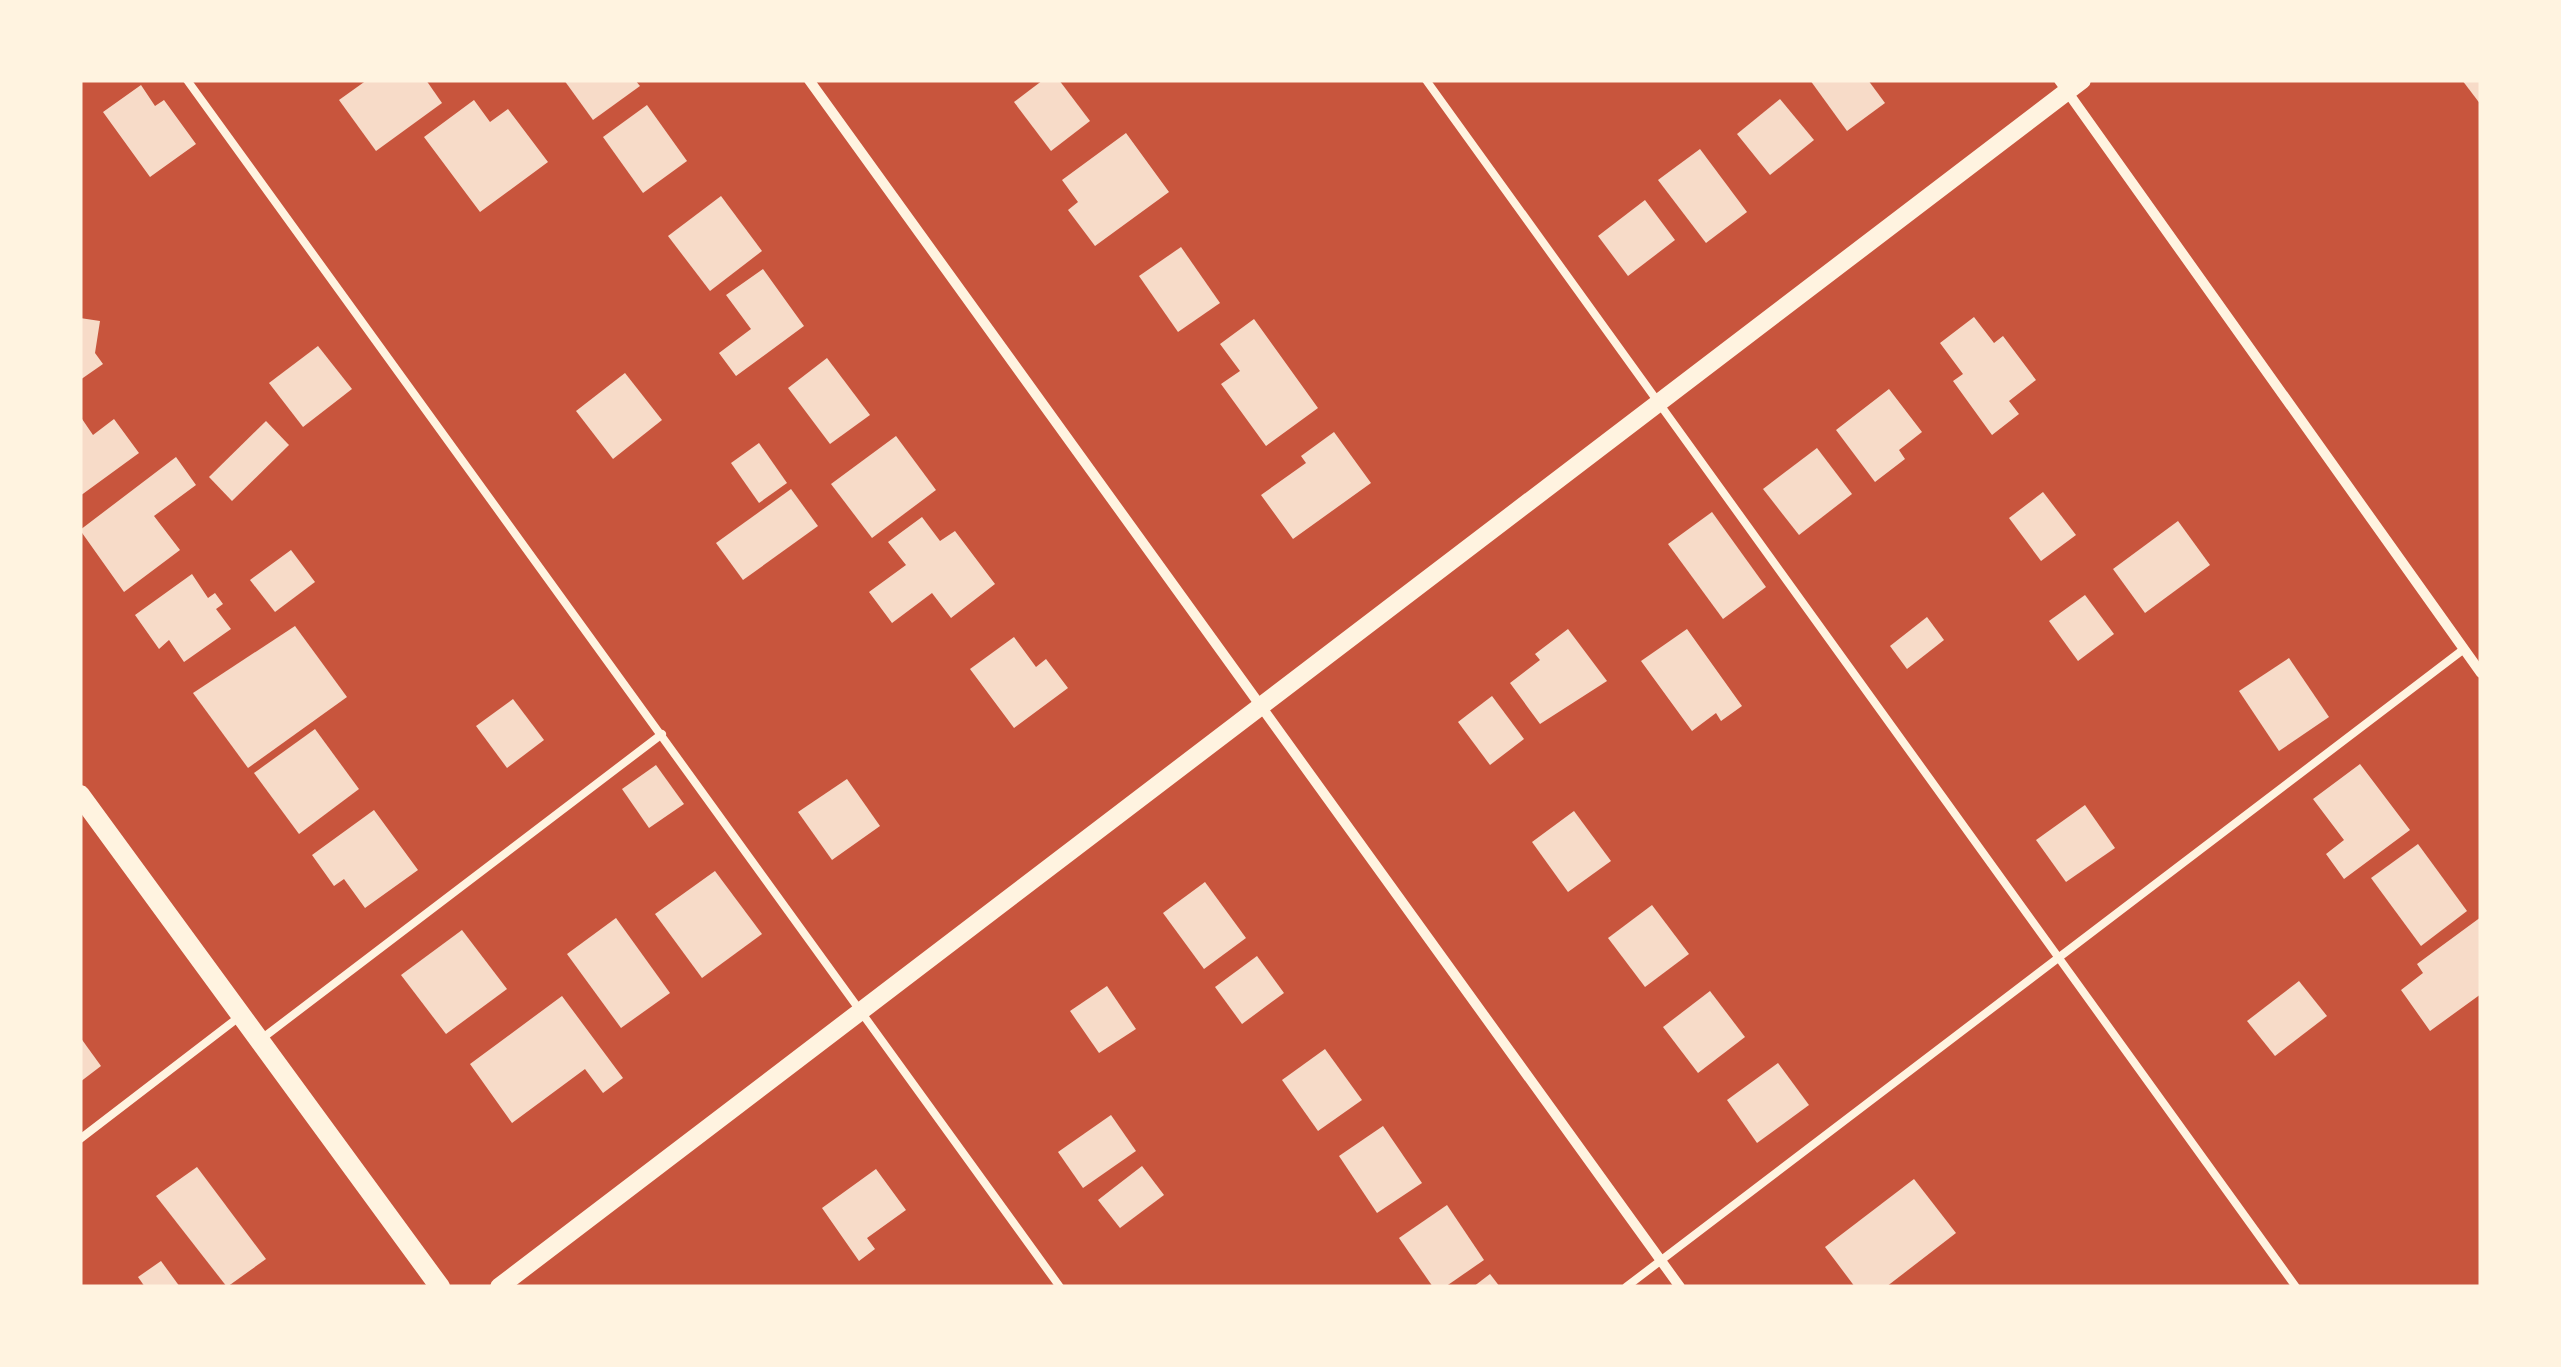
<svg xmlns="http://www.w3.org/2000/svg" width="2561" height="1367" viewBox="0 0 2561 1367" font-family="Overpass,sans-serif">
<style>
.building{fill:#f7dbc8}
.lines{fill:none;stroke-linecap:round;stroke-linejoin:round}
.service{stroke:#fff3e0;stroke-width:8}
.minor{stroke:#fff3e0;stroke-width:10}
.tertiary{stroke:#fff3e0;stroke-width:18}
.secondary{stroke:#fff3e0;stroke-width:20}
</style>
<rect width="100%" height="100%" fill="#c8553d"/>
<!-- building -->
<g class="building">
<polygon points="367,80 426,80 442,103 376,151 339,100"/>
<polygon points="564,80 635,80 640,86 593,120"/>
<polygon points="1043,80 1059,80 1090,121 1051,151 1014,102"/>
<polygon points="1810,80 1868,80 1885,103 1847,131"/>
<polygon points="2462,80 2481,80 2481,105"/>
<polygon points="141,85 155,106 164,100 196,144 150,177 103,112"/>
<polygon points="1780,99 1814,140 1770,175 1737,134"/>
<polygon points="474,100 490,122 508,109 548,162 480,212 424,137"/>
<polygon points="647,105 687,161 643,193 603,137"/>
<polygon points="1126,133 1169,192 1095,246 1068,210 1078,202 1062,180"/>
<polygon points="1700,149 1747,212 1706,243 1658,180"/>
<polygon points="721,196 762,251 710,291 668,236"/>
<polygon points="1645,200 1675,240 1628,276 1598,236"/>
<polygon points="1181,247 1220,303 1178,332 1139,276"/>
<polygon points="763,269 804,326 736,376 719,353 751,329 726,295"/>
<polygon points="1974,317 1994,343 2003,336 2036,380 2009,401 2019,414 1992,435 1953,381 1963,374 1940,343"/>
<polygon points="80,318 100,321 95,353 103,364 80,380"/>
<polygon points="1254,319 1318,408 1266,446 1221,384 1240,371 1220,344"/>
<polygon points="318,346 352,389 303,427 269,383"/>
<polygon points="827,358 870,415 830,444 788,388"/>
<polygon points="625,373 662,420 613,459 576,411"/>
<polygon points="1889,389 1922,432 1899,450 1905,459 1875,482 1836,430"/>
<polygon points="80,416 93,435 114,419 139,453 80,496"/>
<polygon points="266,421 289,445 232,501 209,477"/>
<polygon points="1334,432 1371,483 1293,539 1261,495 1306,463 1301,456"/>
<polygon points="896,436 936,490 872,538 831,484"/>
<polygon points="759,443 787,483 759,503 731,463"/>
<polygon points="1817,448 1852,494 1799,535 1763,489"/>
<polygon points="176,457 196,485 154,516 180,550 124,592 80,530"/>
<polygon points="791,489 818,526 743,580 716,543"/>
<polygon points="2043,492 2076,535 2041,561 2009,518"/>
<polygon points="1712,512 1766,587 1723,619 1668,544"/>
<polygon points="922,517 940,541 955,531 995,584 951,618 932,593 892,623 869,592 906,565 888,542"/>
<polygon points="2178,521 2210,565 2145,613 2113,569"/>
<polygon points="291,550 315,582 275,612 250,580"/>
<polygon points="192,574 208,598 215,593 223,604 216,609 231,629 184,662 169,640 159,649 135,615"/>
<polygon points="2085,595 2114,634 2078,661 2049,621"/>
<polygon points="1927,617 1944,640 1907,669 1890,646"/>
<polygon points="295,626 347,697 248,768 193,693"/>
<polygon points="1568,629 1607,681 1540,724 1510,683 1540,660 1535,654"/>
<polygon points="1687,629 1742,706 1721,721 1716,713 1692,731 1641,661"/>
<polygon points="1014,637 1036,667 1046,659 1068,688 1014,728 970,669"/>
<polygon points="2289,658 2329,717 2279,751 2239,691"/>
<polygon points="1492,696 1524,739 1490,765 1458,722"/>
<polygon points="513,699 544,740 507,768 476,726"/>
<polygon points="315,729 359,789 299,834 254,773"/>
<polygon points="2360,764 2410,830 2344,879 2326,854 2344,840 2313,799"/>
<polygon points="656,765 684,804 649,828 622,789"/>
<polygon points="847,779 880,826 832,860 798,812"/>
<polygon points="2085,805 2115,848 2066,882 2036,840"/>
<polygon points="374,810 418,870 365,908 344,879 334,886 312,855"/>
<polygon points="1574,811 1611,861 1568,892 1532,842"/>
<polygon points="2418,844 2467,911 2421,946 2371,878"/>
<polygon points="715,871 762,934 702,978 655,914"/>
<polygon points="1205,882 1246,938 1204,969 1163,913"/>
<polygon points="1652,905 1689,954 1645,987 1608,938"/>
<polygon points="2481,917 2481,994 2430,1031 2401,990 2423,973 2417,964"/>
<polygon points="616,918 670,993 621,1028 567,954"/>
<polygon points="462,930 507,989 446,1034 401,975"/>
<polygon points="1257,956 1284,993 1242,1024 1215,987"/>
<polygon points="2299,981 2327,1016 2275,1056 2247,1021"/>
<polygon points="1107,986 1136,1029 1099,1053 1070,1011"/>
<polygon points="1710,991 1745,1037 1698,1073 1663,1027"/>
<polygon points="562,996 623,1078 603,1093 585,1069 512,1123 470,1064"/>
<polygon points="80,1037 101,1066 80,1082"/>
<polygon points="1325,1049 1362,1100 1318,1131 1282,1080"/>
<polygon points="1778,1063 1809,1105 1757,1143 1727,1100"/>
<polygon points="1111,1115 1136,1151 1083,1188 1058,1152"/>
<polygon points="1383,1126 1422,1183 1377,1213 1339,1156"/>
<polygon points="1142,1166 1164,1195 1120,1228 1098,1200"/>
<polygon points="197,1167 266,1259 227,1287 156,1196"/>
<polygon points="876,1169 906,1210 867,1238 875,1249 859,1261 822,1208"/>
<polygon points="1914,1179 1956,1233 1886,1287 1855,1287 1825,1247"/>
<polygon points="1447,1205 1484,1260 1445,1287 1433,1287 1399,1238"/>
<polygon points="161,1261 180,1287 145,1287 138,1277"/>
<polygon points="1490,1274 1500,1287 1473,1287"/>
</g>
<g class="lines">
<!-- service -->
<g class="service">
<polyline points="187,80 1060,1287"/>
<polyline points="1426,80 2296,1287"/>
<polyline points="260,1040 662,734"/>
<polyline points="80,1139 239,1017"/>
<polyline points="1626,1287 2464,649"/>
</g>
<!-- minor -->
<g class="minor">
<polyline points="809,80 1680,1287"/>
<polyline points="2059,80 2481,673"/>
</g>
<!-- tertiary -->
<polyline class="tertiary" points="499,1287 2082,80"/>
<!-- secondary -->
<polyline class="secondary" points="80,795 440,1287"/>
</g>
<!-- border -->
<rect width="2561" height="1367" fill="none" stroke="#fff3e0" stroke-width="165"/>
</svg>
